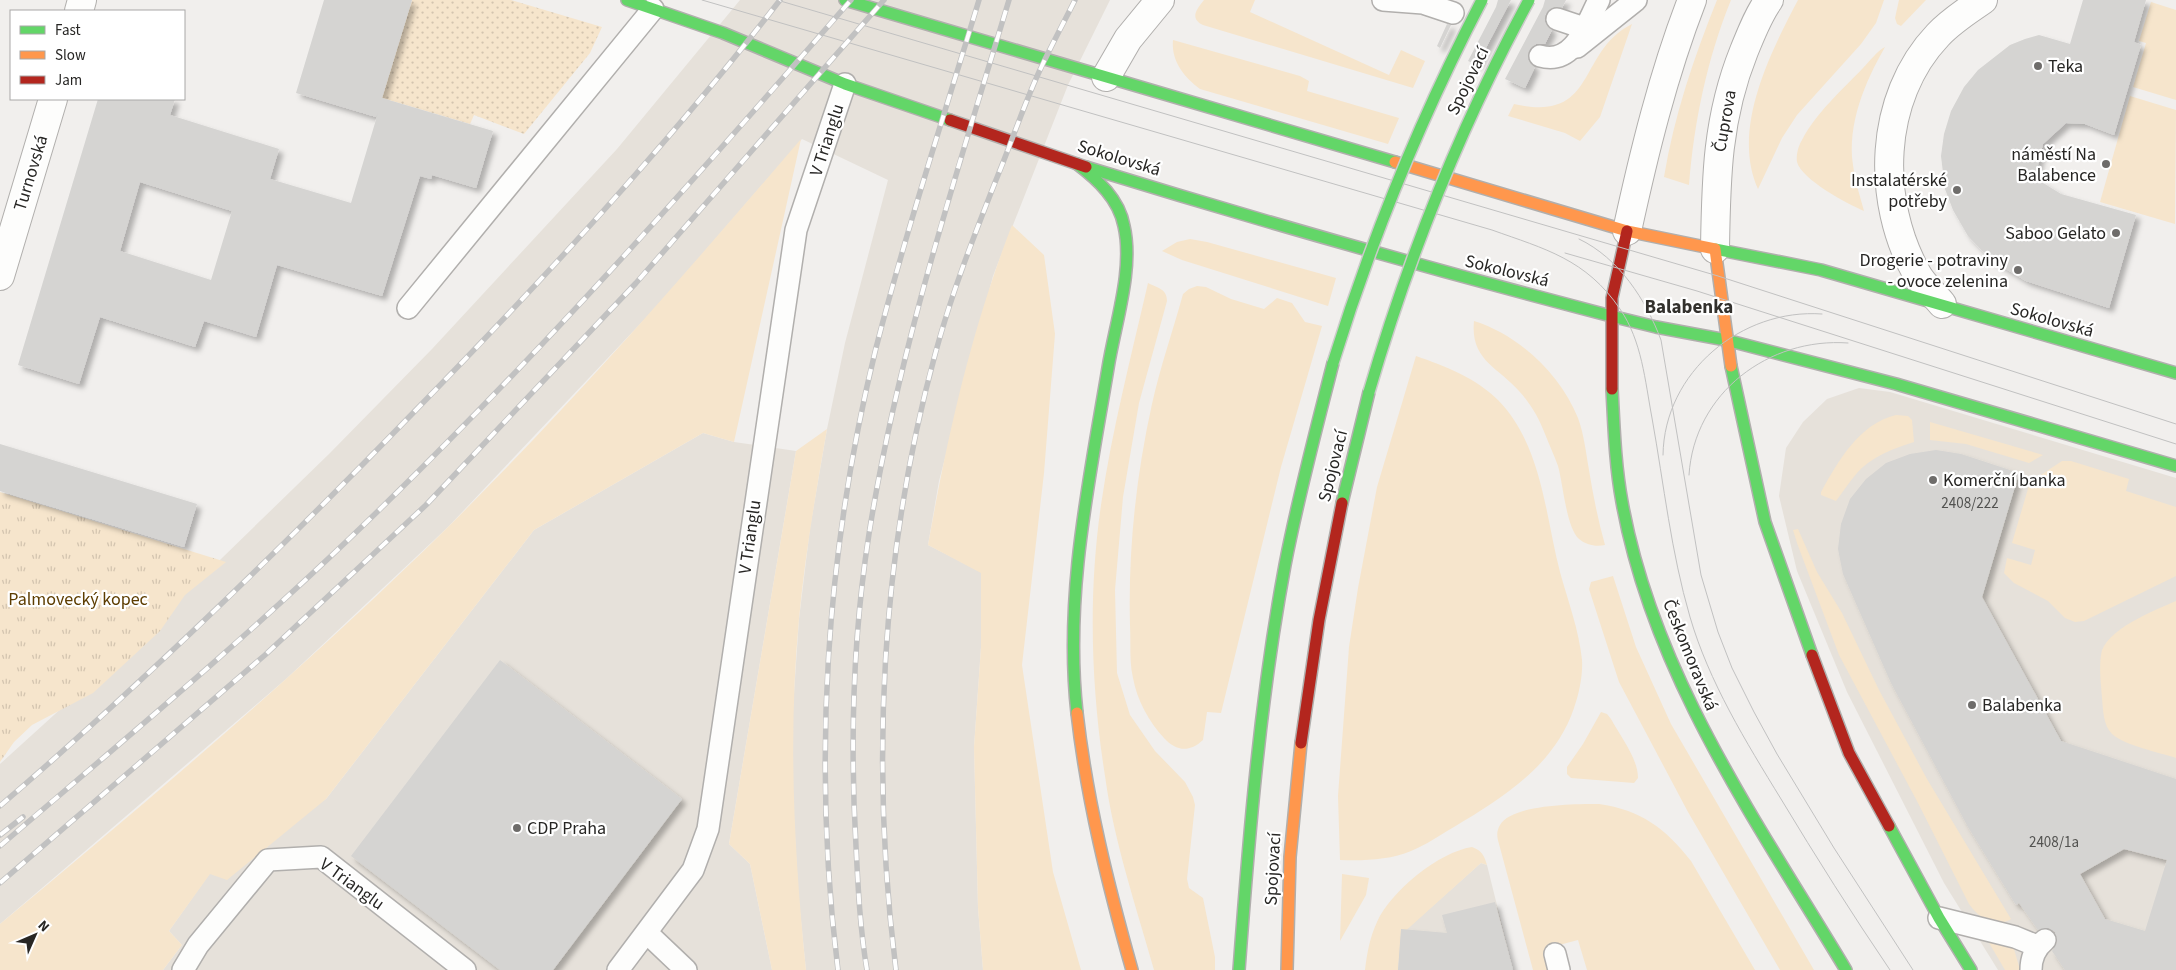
<svg xmlns="http://www.w3.org/2000/svg" width="2176" height="970" viewBox="0 0 2176 970" font-family="'Source Sans 3',sans-serif">
<style>
.built{fill:#e6e1da}
.grass{fill:#f6e5cc}
.park{fill:url(#park-tufts)}
.garden{fill:url(#garden-dots)}
.building{fill:#d5d4d2;fill-rule:evenodd;filter:url(#shadow)}
.lines{fill:none;stroke-linecap:round;stroke-linejoin:round}
.lane-casing{stroke:#b1afad;stroke-width:24}
.street-casing{stroke:#b1afad;stroke-width:30}
.fast-casing{stroke:#b1afad;stroke-width:14}
.slow-casing{stroke:#b1afad;stroke-width:14}
.jam-casing{stroke:#b1afad;stroke-width:14}
.lane{stroke:#fdfdfc;stroke-width:21}
.street{stroke:#fdfdfc;stroke-width:28}
.fast{stroke:#63d668;stroke-width:11}
.slow{stroke:#ff974d;stroke-width:11}
.jam{stroke:#b3261e;stroke-width:11}
.tram{stroke:#c1c1c1;stroke-width:1}
.rail-casing{stroke:#c1c1c1;stroke-width:5.5}
.rail{stroke:#fff;stroke-width:4;stroke-dasharray:11;stroke-linecap:butt}
.fast-bridge-casing{stroke:#cbcac9;stroke-width:14;stroke-linecap:butt}
.fast-bridge{stroke:#63d668;stroke-width:11}
.poi-dot{fill:#6e6c6a;stroke:#fff;stroke-width:2}
.labels{text-anchor:middle;dominant-baseline:central;stroke-width:4.5;stroke-linejoin:round;paint-order:stroke}
.number-label{font-size:15px;fill:#525250}
.poi-label{font-size:18px;fill:#272624;stroke:#fff;text-anchor:start}
.street-label{font-size:18px;fill:#272624;stroke:#fff}
.park-label{font-size:18px;fill:#5d3d01;stroke:#fff}
.neighbourhood-label{font-size:19px;font-weight:bold;fill:#33312d;stroke:#fff}
</style>
<defs>
<pattern id="park-tufts" width="24" height="20" patternUnits="userSpaceOnUse" patternTransform="scale(1.25)"><rect width="24" height="20" fill="#f6e5cc"/><path d="M3 7l-1-3M5 7V3M7 7l1-3M15 17l-1-3M17 17v-4M19 17l1-3" fill="none" stroke="#d3c4af"/></pattern>
<pattern id="garden-dots" width="8" height="8" patternUnits="userSpaceOnUse" patternTransform="scale(1.25)"><rect width="8" height="8" fill="#f6e5cc"/><path d="M2 2h.1M6 6h.1" fill="none" stroke="#d3c4af" stroke-width="1.8" stroke-linecap="round"/></pattern>
<filter id="shadow"><feDropShadow dx="4.5" dy="4.5" stdDeviation="2.5" flood-color="#0004"/></filter>
</defs>
<rect width="100%" height="100%" fill="#f1efed"/>
<!-- built -->
<g class="built">
<polygon points="740,0 1110,0 1068,85 993,276 939,481 928,545 981,572 981,647 974,747 978,908 983,970 806,970 798,891 793,799 793,708 799,619 810,528 827,429 845,343 888,180 802,139 659,304 448,527 286,679 0,924 0,764 152,626 330,453 432,349 617,149"/>
<polygon points="1859,388 1890,392 2176,478 2176,970 1998,970 1944,883 1847,692 1797,571 1779,496 1786,448 1803,422 1827,399"/>
<polygon points="703,433 734,442 796,451 729,844 750,864 772,970 163,970 182,945 169,931 210,873 326,799 534,530"/>
<polygon points="1481,863 1487,865 1513,970 1398,970 1400,935"/>
</g>
<!-- grass -->
<g class="grass">
<path d="M 1204,0 L 1255,0 L 1250,12 L 1389,75 L 1401,50 L 1425,61 L 1413,88 L 1203,25 C 1189,18 1197,9 1204,0 Z"/>
<path d="M 1717,0 L 1731,0 C 1707,59 1694,122 1689,185 L 1664,177 C 1674,116 1694,57 1717,0 Z"/>
<path d="M 1798,0 L 1884,0 L 1876,23 L 1861,44 L 1797,115 L 1782,138 L 1758,189 C 1731,130 1770,53 1798,0 Z"/>
<polygon points="1899,0 1926,0 1901,26 1897,24 1895,18"/>
<polygon points="2151,2 2176,10 2176,100 2133,87 2146,43 2139,41"/>
<path d="M 1632,24 L 1600,117 L 1580,141 L 1565,133 L 1508,116 L 1514,104 C 1598,123 1576,52 1632,24 Z"/>
<path d="M 1173,40 L 1300,76 L 1309,81 L 1307,91 L 1399,118 L 1388,144 L 1200,89 C 1184,77 1171,61 1173,40 Z"/>
<path d="M 1885,47 C 1865,82 1847,124 1853,165 C 1855,181 1860,196 1864,211 C 1848,204 1802,180 1797,162 C 1796,156 1798,146 1802,140 C 1816,113 1842,90 1863,68 C 1870,61 1877,51 1885,47 Z"/>
<polygon points="2130,96 2176,110 2175,224 2100,202"/>
<path d="M 801,139 L 734,442 L 703,433 L 534,530 L 326,799 L 227,880 L 210,874 L 169,931 L 182,945 L 163,970 L 0,970 L 0,924 C 153,797 306,667 448,527 C 572,404 687,272 801,139 Z"/>
<path d="M 1012,225 L 1044,255 L 1055,334 L 1044,473 L 1022,665 L 1053,872 L 1081,970 L 983,970 L 978,908 L 974,747 L 981,647 L 981,573 L 928,545 C 948,433 971,331 1012,225 Z"/>
<polygon points="1190,239 1207,242 1336,278 1328,306 1182,260 1162,251 1177,242"/>
<path d="M 1148,283 C 1158,288 1167,289 1167,301 L 1139,403 L 1123,497 L 1115,590 L 1117,673 L 1130,715 L 1155,751 L 1185,782 L 1193,797 L 1195,805 L 1187,879 L 1189,888 L 1203,898 L 1215,957 L 1215,970 L 1154,970 C 1136,906 1114,842 1105,776 C 1091,687 1088,595 1101,505 C 1112,430 1131,357 1148,283 Z"/>
<path d="M 1197,286 L 1206,287 L 1231,299 L 1264,309 L 1277,298 L 1292,303 L 1305,322 L 1322,326 L 1281,467 L 1221,713 L 1207,712 L 1203,740 C 1189,753 1176,751 1164,738 C 1149,722 1137,700 1133,678 C 1129,661 1131,643 1130,625 C 1128,551 1136,476 1152,404 C 1160,367 1173,331 1183,294 L 1189,289 Z"/>
<path d="M 1474,321 C 1519,335 1560,374 1578,418 C 1584,434 1586,453 1589,470 C 1593,495 1598,520 1605,545 C 1596,547 1586,545 1579,539 C 1566,527 1563,483 1558,466 C 1554,455 1549,444 1545,434 C 1539,418 1530,403 1519,391 C 1498,367 1470,360 1474,321 Z"/>
<path d="M 1416,356 C 1445,366 1476,378 1498,400 C 1542,445 1545,514 1560,572 C 1568,601 1579,630 1582,660 C 1583,675 1579,694 1574,708 C 1555,765 1503,798 1454,827 C 1440,835 1426,845 1411,851 C 1390,860 1363,861 1340,860 L 1338,796 L 1349,647 L 1358,588 L 1377,487 Z"/>
<path d="M 1896,415 L 1908,416 L 1912,420 L 1914,442 C 1894,448 1871,457 1857,473 C 1849,482 1843,492 1836,501 L 1821,495 L 1821,492 C 1839,460 1859,424 1896,415 Z"/>
<polygon points="1930,422 2043,455 2029,463 1966,444 1930,440"/>
<path d="M 827,429 C 816,492 805,555 799,619 C 788,736 794,853 806,970 L 772,970 L 750,864 L 729,844 L 796,451 Z"/>
<polygon points="2062,461 2071,461 2129,479 2126,491 2176,507 2176,576 2084,621 2075,622 2065,618 2048,601 2014,583 2004,573 2007,558 2031,565 2035,550 2012,543 2030,482"/>
<path d="M 1798,529 L 1817,572 L 1842,613 L 1879,690 L 1927,779 L 2011,919 C 1995,929 1978,917 1969,904 L 1918,803 L 1839,655 L 1797,543 L 1793,530 Z"/>
<polygon points="1613,576 1636,647 1671,724 1814,970 1780,970 1688,812 1619,682 1589,589 1591,582"/>
<path d="M 2176,601 L 2176,758 C 2158,752 2126,746 2112,734 C 2103,725 2103,709 2102,698 C 2101,684 2099,669 2101,655 C 2104,630 2155,610 2176,601 Z"/>
<path d="M 1601,712 L 1607,714 L 1611,719 C 1620,736 1638,758 1638,778 L 1634,783 L 1571,778 L 1567,774 L 1567,767 L 1583,744 Z"/>
<path d="M 1599,804 C 1641,810 1665,828 1691,861 L 1755,970 L 1587,970 L 1578,940 L 1544,949 L 1550,970 L 1533,970 L 1499,844 C 1497,837 1496,832 1500,825 C 1512,804 1577,804 1599,804 Z"/>
<path d="M 1472,847 C 1482,851 1484,855 1487,865 L 1481,863 L 1401,935 L 1398,970 L 1365,970 C 1367,953 1370,937 1377,922 C 1391,891 1439,852 1472,847 Z"/>
<polygon points="1342,874 1369,878 1366,895 1340,941"/>
<polygon points="1988,941 2008,945 2014,949 2020,970 2005,970"/>
</g>
<!-- park -->
<polygon class="park" points="0,492 226,562 185,595 160,631 93,693 32,725 14,742 0,762"/>
<!-- garden -->
<polygon class="garden" points="412,0 511,0 602,27 590,53 524,134 474,115 470,124 382,98"/>
<!-- building -->
<g class="building">
<path d="M 324,0 L 412,0 L 382,98 L 493,131 L 476,188 L 432,175 L 431,179 L 420,176 L 382,296 L 277,265 L 256,337 L 204,321 L 195,347 L 100,317 L 79,384 L 18,365 L 98,99 L 175,99 L 170,115 L 279,149 L 270,179 L 351,203 L 378,113 L 376,117 L 296,93 ZM 140,182 L 232,211 L 211,280 L 120,251 Z"/>
<polygon points="1498,0 1511,0 1477,65 1468,61 1496,7"/>
<polygon points="1545,0 1566,0 1562,8 1554,7 1545,15 1545,22 1552,30 1545,44 1536,44 1530,49 1528,60 1535,67 1525,88 1505,79 1543,7"/>
<polygon points="2083,0 2146,0 2134,42 2141,45 2114,135 2085,124 2066,123 2043,144 2035,178 2061,194 2136,215 2109,308 2026,281 1991,260 1968,236 1953,210 1945,189 1941,156 1944,134 1951,111 1964,87 1978,70 2010,45 2025,39 2039,35 2070,44"/>
<polygon points="1447,24 1451,25 1440,48 1437,46"/>
<polygon points="0,444 197,504 184,547 0,491"/>
<path d="M 1936,450 L 1961,454 L 2019,473 L 1982,597 L 2061,741 L 2176,779 L 2176,970 L 2065,970 L 2052,951 L 2057,943 L 2055,932 L 2048,928 L 2038,930 L 2019,903 L 2016,905 L 1968,827 L 1891,683 L 1843,574 L 1838,549 L 1841,524 L 1850,499 L 1866,479 L 1886,463 L 1910,454 ZM 2124,849 L 2167,860 L 2145,931 L 2105,919 L 2080,874 Z"/>
<polygon points="500,660 682,799 553,970 500,970 351,856"/>
<polygon points="1495,902 1513,970 1398,970 1401,929 1447,933 1442,915"/>
</g>
<g class="lines">
<!-- lane casing -->
<g class="lane-casing">
<g id="lane">
<polyline points="1383,0 1423,3 1453,13"/>
<polyline points="1557,19 1584,28 1596,27"/>
<polyline points="1577,47 1636,0"/>
<path d="M 1540,56 C 1574,66 1586,25 1599,0"/>
<polyline points="408,308 653,9"/>
<polyline points="1939,918 2015,937 2037,946"/>
<polyline points="647,933 686,970"/>
<polyline points="1555,954 1559,970"/>
<polyline points="183,970 198,945 268,860 321,857 465,970"/>
<polyline points="618,970 693,870 708,829 796,230 845,84"/>
<path d="M 2031,970 C 2031,958 2035,948 2045,940"/>
</g>
</g>
<!-- street casing -->
<g class="street-casing">
<g id="street">
<polyline points="79,11 82,0"/>
<polyline points="1106,77 1128,39 1160,0"/>
<path d="M 1627,231 C 1644,153 1663,75 1692,0"/>
<path d="M 1715,249 C 1716,178 1717,118 1744,51 C 1751,34 1758,15 1769,0"/>
<polyline points="0,276 53,99"/>
<path d="M 1942,304 C 1934,294 1923,285 1917,274 C 1876,201 1878,98 1938,35 C 1951,21 1967,11 1983,0"/>
</g>
</g>
<!-- fast casing -->
<g class="fast-casing">
<g id="fast">
<polyline points="627,0 723,33 845,84 950,120"/>
<polyline points="845,0 1395,162"/>
<path d="M 1086,167 C 1261,221 1434,270 1611,316"/>
<polyline points="1715,249 1821,270 2176,373"/>
<polyline points="1611,316 1656,327 1726,340"/>
<polyline points="1726,340 1896,384 2176,466"/>
<polyline points="1731,366 1765,522 1812,655"/>
<path d="M 1612,389 C 1614,426 1615,464 1622,502 C 1653,675 1757,822 1846,970"/>
<polyline points="1342,503 1369,392"/>
<path d="M 1077,713 C 1064,596 1089,482 1108,368 C 1115,324 1134,269 1124,226 C 1119,199 1098,180 1077,164"/>
<polyline points="1889,826 1939,918 1971,970"/>
<path d="M 1239,970 C 1249,835 1260,699 1285,565 C 1298,497 1316,430 1333,363"/>
</g>
</g>
<!-- slow casing -->
<g class="slow-casing">
<g id="slow">
<polyline points="1395,162 1627,231"/>
<polyline points="1627,231 1715,249 1731,366"/>
<path d="M 1077,713 C 1087,801 1108,885 1132,970"/>
<polyline points="1287,970 1290,857 1301,743"/>
</g>
</g>
<!-- jam casing -->
<g class="jam-casing">
<g id="jam">
<polyline points="950,120 1086,167"/>
<polyline points="1612,389 1612,298 1627,231"/>
<polyline points="1812,655 1849,753 1889,826"/>
<polyline points="1301,743 1319,620 1342,503"/>
</g>
</g>
<!-- lane -->
<use href="#lane" class="lane"/>
<!-- street -->
<use href="#street" class="street"/>
<!-- fast -->
<use href="#fast" class="fast"/>
<!-- slow -->
<use href="#slow" class="slow"/>
<!-- jam -->
<use href="#jam" class="jam"/>
<!-- tram -->
<g class="tram">
<path d="M 702,0 L 1492,230 C 1545,249 1586,259 1620,309 C 1642,341 1645,381 1652,418 C 1664,485 1671,552 1690,617 C 1709,682 1746,742 1781,799 C 1816,857 1852,914 1890,970"/>
<polyline points="777,0 1718,276 2176,424"/>
<path d="M 1579,239 C 1619,258 1646,300 1661,340 L 1701,575 L 1718,632 L 1732,668 L 1754,712 L 1777,754 L 1834,848 L 1913,970"/>
<polyline points="1565,253 1697,291 2176,444"/>
<path d="M 1663,455 C 1664,372 1742,308 1822,314"/>
<path d="M 1689,475 C 1694,393 1769,337 1848,343"/>
</g>
<!-- rail casing -->
<g class="rail-casing">
<g id="rail">
<path d="M 0,806 C 144,682 281,549 413,413 C 542,281 667,146 780,0"/>
<polyline points="0,835 23,817"/>
<path d="M 0,846 C 118,745 237,646 349,539 C 527,369 690,185 851,0"/>
<polyline points="0,883 265,655 426,505 636,283 884,0"/>
<path d="M 838,970 C 812,762 826,551 876,348 C 906,231 944,116 979,0"/>
<path d="M 867,970 C 860,929 858,887 856,846 C 850,743 853,636 869,534 C 898,351 956,176 1009,0"/>
<path d="M 896,970 C 870,764 881,551 936,351 C 952,292 974,236 996,180 C 1011,144 1023,107 1039,72 C 1050,48 1063,24 1075,0"/>
</g>
</g>
<!-- rail -->
<use href="#rail" class="rail"/>
<!-- fast-bridge casing -->
<g class="fast-bridge-casing">
<g id="fast-bridge">
<path d="M 1333,363 C 1372,237 1421,117 1482,0"/>
<path d="M 1369,392 C 1409,255 1461,125 1529,0"/>
</g>
</g>
<!-- fast-bridge -->
<use href="#fast-bridge" class="fast-bridge"/>
</g>
<!-- markers -->
<g class="poi-dot">
<circle cx="2038" cy="66" r="5"/>
<circle cx="2106" cy="164" r="5"/>
<circle cx="1957" cy="190" r="5"/>
<circle cx="2116" cy="233" r="5"/>
<circle cx="2018" cy="270" r="5"/>
<circle cx="1933" cy="480" r="5"/>
<circle cx="1972" cy="705" r="5"/>
<circle cx="517" cy="828" r="5"/>
</g>
<g class="labels">
<!-- number labels -->
<g class="number-label">
<text x="1970" y="503">2408/222</text>
<text x="2054" y="842">2408/1a</text>
</g>
<!-- poi labels -->
<g class="poi-label">
<text x="2048" y="66">Teka</text>
<text x="2096" y="154" text-anchor="end">náměstí Na<tspan x="2096" dy="21">Balabence</tspan></text>
<text x="1947" y="180" text-anchor="end">Instalatérské<tspan x="1947" dy="21">potřeby</tspan></text>
<text x="2106" y="233" text-anchor="end">Saboo Gelato</text>
<text x="2008" y="260" text-anchor="end">Drogerie - potraviny<tspan x="2008" dy="21">- ovoce zelenina</tspan></text>
<text x="1943" y="480">Komerční banka</text>
<text x="1982" y="705">Balabenka</text>
<text x="527" y="828">CDP Praha</text>
</g>
<!-- street labels -->
<g class="street-label">
<text transform="translate(1468 81) rotate(-64)">Spojovací</text>
<text transform="translate(1725 121) rotate(-80)">Čuprova</text>
<text transform="translate(827 140) rotate(-72)">V Trianglu</text>
<text transform="translate(1119 158) rotate(17)">Sokolovská</text>
<text transform="translate(31 173) rotate(-73)">Turnovská</text>
<text transform="translate(1507 271) rotate(14)">Sokolovská</text>
<text transform="translate(2052 320) rotate(16)">Sokolovská</text>
<text transform="translate(1333 466) rotate(-76)">Spojovací</text>
<text transform="translate(750 537) rotate(-82)">V Trianglu</text>
<text transform="translate(1690 655) rotate(68)">Českomoravská</text>
<text transform="translate(1273 869) rotate(-87)">Spojovací</text>
<text transform="translate(352 884) rotate(36)">V Trianglu</text>
</g>
<!-- park labels -->
<g class="park-label">
<text x="78" y="599">Palmovecký kopec</text>
</g>
<!-- neighbourhood labels -->
<g class="neighbourhood-label">
<text x="1689" y="307">Balabenka</text>
</g>
</g>
<!-- legend -->
<rect x="10" y="10" width="175" height="90" fill="#ffffff" stroke="#a9a8a7"/>
<rect x="20" y="26" width="25" height="8" fill="#63d668" stroke="#a9a8a7"/>
<text x="55" y="35" font-size="15" fill="#272624">Fast</text>
<rect x="20" y="51" width="25" height="8" fill="#ff974d" stroke="#a9a8a7"/>
<text x="55" y="60" font-size="15" fill="#272624">Slow</text>
<rect x="20" y="76" width="25" height="8" fill="#b3261e" stroke="#a9a8a7"/>
<text x="55" y="85" font-size="15" fill="#272624">Jam</text>
<!-- north arrow -->
<g transform="translate(35 935) rotate(45)" stroke="#ffffff" stroke-width="4" paint-order="stroke">
<path d="M0-4L9 19L0 12L-9 19Z" fill="#272624"/>
<text y="-8" font-size="14" font-weight="bold" text-anchor="middle" fill="#272624">N</text>
</g>
</svg>
